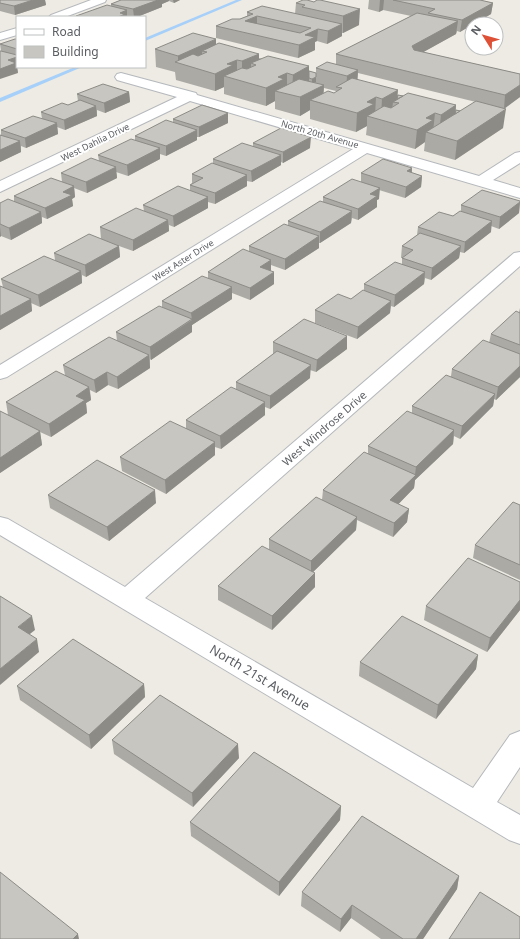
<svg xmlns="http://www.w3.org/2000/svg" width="520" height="939" viewBox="0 0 520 939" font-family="'Noto Sans',sans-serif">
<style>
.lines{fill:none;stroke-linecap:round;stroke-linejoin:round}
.stream{fill:#a6cff9;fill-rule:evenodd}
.minor-casing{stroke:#b5b8bc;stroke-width:2}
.minor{fill:#fff;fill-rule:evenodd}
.wall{fill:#acaaa5;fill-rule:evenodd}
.shaded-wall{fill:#8c8b86}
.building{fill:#c8c6c0;stroke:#8c8b86;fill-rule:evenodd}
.labels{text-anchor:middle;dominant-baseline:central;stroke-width:4;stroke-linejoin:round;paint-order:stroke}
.far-street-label{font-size:9px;fill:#5b5e62;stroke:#fff}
.street-label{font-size:11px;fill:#5b5e62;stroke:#fff}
.near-street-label{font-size:13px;fill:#5b5e62;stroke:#fff}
</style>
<rect width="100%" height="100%" fill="#edebe3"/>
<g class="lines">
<!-- stream -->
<g class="stream">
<polygon points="236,0 242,0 145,41 145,38"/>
<polygon points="75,67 82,67 0,102 0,98"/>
</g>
<!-- minor casing -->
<g class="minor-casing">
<g id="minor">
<polygon points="91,0 106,0 105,2 65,17 49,17 51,15"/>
<polygon points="17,28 17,35 0,40 0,33"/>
<polygon points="121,73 196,93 197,95 479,176 515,153 520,152 520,163 493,180 520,188 520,198 367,153 7,377 0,379 0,365 353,149 190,101 0,192 0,181 177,97 117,80 115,77 117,74"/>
<polygon points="520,252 520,266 145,598 473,788 510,735 520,731 520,767 497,802 520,815 520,844 509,840 0,535 0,517 8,519 125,587 514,253"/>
</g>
</g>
<!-- minor -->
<use href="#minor" class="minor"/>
</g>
<!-- wall -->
<g class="wall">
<polygon points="0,0 45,0 46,5 15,15 0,11"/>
<polygon points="121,0 180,0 174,3 169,1 162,4 162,7 137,17 130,17 127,16 127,17 76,17 76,16 111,6 111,4"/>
<polygon points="317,0 359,25 343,33 342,33 342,36 327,44 317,41 315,42 315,50 298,58 216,38 216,26 240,19 247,16 247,12 295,14 296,3 314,2"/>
<path d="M 369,0 L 480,0 L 493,3 L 491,14 L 474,24 L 472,24 L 460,32 L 457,31 L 456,34 L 423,52 L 520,74 L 520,97 L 504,108 L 503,128 L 455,160 L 424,151 L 425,142 L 415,149 L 366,135 L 367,126 L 356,132 L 310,119 L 310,110 L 300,116 L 275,109 L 275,101 L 266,106 L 224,94 L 224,87 L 215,91 L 176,80 L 175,72 L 156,67 L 155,49 L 216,45 L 259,58 L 316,73 L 316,68 L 336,64 L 336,54 L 411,16 L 383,10 L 379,12 L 368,9 ZM 358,73 L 476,102 L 460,111 L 456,110 L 456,105 L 398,95 L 357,80 ZM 324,88 L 336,91 L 336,92 L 334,93 L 323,94 Z"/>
<polygon points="17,39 17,67 18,73 1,51 0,44"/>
<polygon points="129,92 130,102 105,113 97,110 97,116 65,130 57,127 58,134 26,148 21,146 21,152 0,162 0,135 1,135 1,130 42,119 41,112 68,105 78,101 77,94"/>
<polygon points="228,113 228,123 199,137 197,137 197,140 166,156 160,154 160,159 128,176 116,172 117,178 87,193 74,188 75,197 72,199 73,206 47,219 42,217 42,223 11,240 1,236 0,237 0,203 14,202 14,196 62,182 61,173 99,161 98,155 135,140 135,136 173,123 173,119"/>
<polygon points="253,143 310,148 283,163 281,162 281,165 252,182 247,181 247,186 215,204 208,202 208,208 174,227 169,225 169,231 133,251 119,246 120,257 86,277 82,275 82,283 40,307 31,303 32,311 0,330 0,286 3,287 1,279 55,260 54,253 101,239 100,227 144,211 143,205 190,191 190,185 192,183 192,174 213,164 213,159 253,146"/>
<polygon points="412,168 412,173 422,176 421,187 405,198 379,190 379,199 377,200 377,207 358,220 352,218 351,223 320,243 319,243 319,248 285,270 271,265 271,272 274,284 250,300 232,293 232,299 192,325 192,332 151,360 150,359 150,368 118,389 108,385 96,393 90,390 91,400 86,403 87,413 51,437 40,432 42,445 0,473 0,411 8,415 6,402 65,375 63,365 117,341 116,332 162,307 162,301 208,278 208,272 249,252 249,246 288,226 288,221 323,202 323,197 361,182 361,173"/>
<polygon points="520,201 519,213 499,229 491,226 491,232 464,253 460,252 459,258 431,280 425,278 424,284 394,307 391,306 390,313 357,339 315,323 315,310 351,299 364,291 364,284 402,264 402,258 401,258 402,246 417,235 418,227 453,216 461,211 461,205"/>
<polygon points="520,308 520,377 496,400 494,399 493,406 460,439 454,436 453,444 415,480 414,488 398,504 409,509 407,522 393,537 357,520 356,530 313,572 315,587 272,630 218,600 218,586 269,550 269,539 322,500 323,490 368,454 368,446 412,413 412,406 451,376 452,369 489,343 491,334 519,312"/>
<polygon points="347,336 347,349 316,372 310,370 310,378 270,409 265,407 265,415 221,449 215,447 215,455 166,494 122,471 120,457 186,428 186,420 236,389 236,382 273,354 273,342"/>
<polygon points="48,495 156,503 109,541 50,508"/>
<polygon points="520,502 520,580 473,558 475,545 520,505"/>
<polygon points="520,582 520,610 487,652 424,620 426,606"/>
<polygon points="478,655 476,669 436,719 359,676 360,662"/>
<polygon points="144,684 145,697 91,749 20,700 17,686"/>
<polygon points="112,740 239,758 193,807 114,754"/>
<polygon points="341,806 340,820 279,896 191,836 190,822"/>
<polygon points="459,876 457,889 423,939 381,939 351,918 340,932 301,906 302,892"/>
</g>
<!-- shaded-wall -->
<g class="shaded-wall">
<polygon points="33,0 45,0 46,5 15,15 14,6"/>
<polygon points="158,0 169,0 169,1 162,4 162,7 137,17 134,17 133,9"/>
<polygon points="173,0 180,0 174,3"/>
<polygon points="380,0 384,0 383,10 379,12"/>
<polygon points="493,3 491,14 474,24 472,24 472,25 460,32 462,20"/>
<polygon points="360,9 359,25 343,33 343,16"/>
<polygon points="127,10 127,17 118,17 120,13"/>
<polygon points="257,16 257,28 245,21"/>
<polygon points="458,21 456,34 411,59 412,46"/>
<polygon points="342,24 342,36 327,44 328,31"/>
<polygon points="318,29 317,41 315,42 315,50 298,58 299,45 305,35"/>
<polygon points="216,39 216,56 207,52 202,51 202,63 178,63 178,56"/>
<polygon points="259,54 259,71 256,65 251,63 251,75 242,79 242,61"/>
<polygon points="17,57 17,67 18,73 0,79 0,69 8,60"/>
<polygon points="237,60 237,77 224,76 224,87 215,91 215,74 227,64"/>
<polygon points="309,66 309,84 292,92 293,75"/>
<polygon points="358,70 357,88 346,94 347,76"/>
<polygon points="287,73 287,91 275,91 275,101 266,106 266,88 278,77"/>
<polygon points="316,77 316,82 312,84 312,79"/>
<polygon points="324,85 323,104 310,100 310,110 300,116 300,97"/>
<polygon points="520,85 520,97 504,109 505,95"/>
<polygon points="398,90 397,103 393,102 392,111 381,117 382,99"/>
<polygon points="129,92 130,102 105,113 104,103"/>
<polygon points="376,97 375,116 367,116 367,126 356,132 357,113 367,102"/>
<polygon points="456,105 454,124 439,133 441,115"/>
<polygon points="96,106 97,116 65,130 64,120"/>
<polygon points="506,109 503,128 455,160 457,141"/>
<polygon points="228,113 228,123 199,137 199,127"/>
<polygon points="435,113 433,132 426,132 425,142 415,149 417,130 426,118"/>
<polygon points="57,123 58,134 26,148 25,138"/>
<polygon points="197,130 197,140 166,156 166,146"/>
<polygon points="311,137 310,148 283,163 283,152"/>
<polygon points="20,141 21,152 0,162 0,150"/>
<polygon points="160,148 160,159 128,176 127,165"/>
<polygon points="281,155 281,165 252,182 251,171"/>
<polygon points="116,167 117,178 87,193 86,182"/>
<polygon points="412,168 411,179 407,171"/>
<polygon points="247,175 247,186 215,204 215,193"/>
<polygon points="422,176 421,187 405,198 406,187"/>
<polygon points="74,186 75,197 72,199 73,206 47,219 45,208 63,192"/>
<polygon points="380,188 379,199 377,200 377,207 358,220 358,209 370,194"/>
<polygon points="208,197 208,208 174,227 173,216"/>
<polygon points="520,202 519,213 499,229 500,217"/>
<polygon points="352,211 351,223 320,243 320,232"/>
<polygon points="41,212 42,223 11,240 9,228"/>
<polygon points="168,220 169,231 133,251 133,240"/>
<polygon points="492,221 491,232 464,253 465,242"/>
<polygon points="0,227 1,236 0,237"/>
<polygon points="319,236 319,248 285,270 285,259"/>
<polygon points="119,246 120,257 86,277 85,265"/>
<polygon points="461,246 459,258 431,280 432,268"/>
<polygon points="271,260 271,271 260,267"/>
<polygon points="81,271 82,283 40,307 38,295"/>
<polygon points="274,272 274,284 250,300 250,288"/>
<polygon points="425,272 424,284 394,307 395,295"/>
<polygon points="232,287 232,299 192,325 192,332 151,360 150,347 192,320 191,313"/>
<polygon points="31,299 32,311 0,330 0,316"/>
<polygon points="391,301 390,313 357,339 358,327"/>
<polygon points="347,336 347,349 316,372 317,360"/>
<polygon points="149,355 150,368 118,389 117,377"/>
<polygon points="311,365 310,378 270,409 270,396"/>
<polygon points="520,366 520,377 496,400 498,387"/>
<polygon points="107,372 108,385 96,393 94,380"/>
<polygon points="89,387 91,400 86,403 87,413 51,437 49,424 76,396"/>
<polygon points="495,394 493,406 460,439 462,426"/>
<polygon points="265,402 265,415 221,449 220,436"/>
<polygon points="454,430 453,444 415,480 414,488 389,514 390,500 415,475 416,467"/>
<polygon points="40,431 42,445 0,473 0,458"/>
<polygon points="215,442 215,455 166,494 165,480"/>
<polygon points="155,490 156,503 109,541 107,527"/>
<polygon points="409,509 407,522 393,537 394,523"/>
<polygon points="357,517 356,530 311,574 311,561"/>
<polygon points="315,573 315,587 272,630 272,616"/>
<polygon points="520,600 520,610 487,652 490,638"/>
<polygon points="32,616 35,630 21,641 18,627"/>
<polygon points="37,639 39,652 0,685 0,669"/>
<polygon points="478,655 476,669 436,719 438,705"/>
<polygon points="144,684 145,697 91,749 89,735"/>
<polygon points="238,744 239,758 193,807 192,793"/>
<polygon points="341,806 340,820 279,896 279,882"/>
<polygon points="459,876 457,889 423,939 416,939"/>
<polygon points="352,905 351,918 340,932 341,919"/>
<polygon points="78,934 79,939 73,939"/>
</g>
<!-- building -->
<g class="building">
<polygon points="0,0 33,0 14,6 0,3"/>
<polygon points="121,0 158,0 133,9 111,4"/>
<polygon points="303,0 307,0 314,2 317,0 320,0 360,9 343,16 302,7 305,5 296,3"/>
<polygon points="393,0 480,0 493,3 462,20 428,13 435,9"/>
<polygon points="107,5 127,10 120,13 125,14 118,17 78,17 76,16"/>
<path d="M 262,6 L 342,24 L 328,31 L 318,29 L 305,35 L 315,37 L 299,45 L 216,26 L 232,19 L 240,19 L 253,14 L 247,12 ZM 257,16 L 311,28 L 300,33 L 245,21 Z"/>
<polygon points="417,13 458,21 412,46 414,50 520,74 520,85 505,95 336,54"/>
<polygon points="193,33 216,39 178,56 155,49"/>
<polygon points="15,39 17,39 17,49 0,44"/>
<polygon points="219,43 259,54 242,61 237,60 227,64 233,65 215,74 175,62 193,54 198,56 207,52 202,51"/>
<polygon points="0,51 1,51 17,55 17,57 8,60 16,63 0,69"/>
<polygon points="268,56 309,66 293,75 287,73 278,77 284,79 266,88 224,76 242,68 247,69 256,65 251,63"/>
<polygon points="327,62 358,70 347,76 316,68"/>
<polygon points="309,71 316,73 316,77 312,79 309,78"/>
<polygon points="352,78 398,90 382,99 376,97 367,102 374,104 357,113 310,100 328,91 334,93 342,88 336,87"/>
<polygon points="299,79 324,85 300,97 275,91"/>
<polygon points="103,84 129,92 104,103 77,94"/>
<polygon points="408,93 456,105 441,115 435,113 426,118 433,120 417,130 367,116 384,106 391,108 399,103 393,102"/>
<polygon points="398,95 403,96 397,99"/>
<polygon points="80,100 96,106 64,120 41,112 62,103 68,105"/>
<polygon points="476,101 506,109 457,141 426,132"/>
<polygon points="202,105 228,113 199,127 173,119"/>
<polygon points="456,110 460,111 455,114"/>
<polygon points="33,116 57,123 25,138 1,130"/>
<polygon points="166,120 197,130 166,146 135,136"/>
<polygon points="281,128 311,137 283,152 253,143"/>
<polygon points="0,135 20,141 0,150"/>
<polygon points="131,139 160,148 127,165 98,155"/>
<polygon points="242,143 281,155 251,171 213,159"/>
<polygon points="91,158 116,167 86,182 61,173"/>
<polygon points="383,159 412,168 407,171 422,176 406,187 361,173"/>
<polygon points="212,163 247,175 215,193 190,185 203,178 192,174"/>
<polygon points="51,178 74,186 63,192 72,195 45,208 14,196"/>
<polygon points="352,179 380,188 370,194 377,196 358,209 323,197"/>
<polygon points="178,186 208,197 173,216 143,205"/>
<polygon points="482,190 520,201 520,202 500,217 461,205"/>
<polygon points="8,199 41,212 9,228 0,224 0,203"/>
<polygon points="320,201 352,211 320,232 288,221"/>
<polygon points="136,208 168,220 133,240 100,227"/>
<polygon points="460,211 492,221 465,242 418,227 439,212 453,216"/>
<polygon points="284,224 319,236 285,259 249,246"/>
<polygon points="420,233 461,246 432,268 402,258 413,250 402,246"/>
<polygon points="89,234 119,246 85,265 54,253"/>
<polygon points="243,249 271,260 260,267 274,272 250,288 208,272"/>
<polygon points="44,256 81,271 38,295 1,279"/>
<polygon points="395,262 425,272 395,295 364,284"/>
<polygon points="202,276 232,287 191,313 162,301"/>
<polygon points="0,286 31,299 0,316"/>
<polygon points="363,290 391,301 358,327 315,310 338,294 351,299"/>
<polygon points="159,306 192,319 150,347 116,332"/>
<polygon points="516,311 520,313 520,345 491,334"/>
<polygon points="304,319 347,336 317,360 273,342"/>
<polygon points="109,337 149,355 117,377 107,372 94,380 63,365"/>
<polygon points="483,340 520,354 520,366 498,387 452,369"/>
<polygon points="277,351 311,365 270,396 236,382"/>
<polygon points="56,371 89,387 76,396 85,400 49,424 6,402"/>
<polygon points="446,375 495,394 462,426 412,406"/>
<polygon points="231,387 265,402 220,436 186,420"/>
<polygon points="0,411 40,431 0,458"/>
<polygon points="407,411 454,430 416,467 368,446"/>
<polygon points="170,421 215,442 165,480 120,457"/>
<polygon points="364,452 416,475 390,500 409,509 394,523 323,490"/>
<polygon points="97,460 155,490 107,527 48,495"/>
<polygon points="316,497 357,517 311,561 269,539"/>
<polygon points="513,502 520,505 520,565 475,545"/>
<polygon points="262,546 315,573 272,616 218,586"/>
<polygon points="468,558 520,582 520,600 490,638 426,606"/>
<polygon points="0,596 32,616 18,627 37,639 0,669"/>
<polygon points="402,616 478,655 438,705 360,662"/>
<polygon points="73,639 144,684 89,735 17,686"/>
<polygon points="160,695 238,744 192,793 112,740"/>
<polygon points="254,752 341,806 279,882 190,822"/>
<polygon points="362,816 459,876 416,939 403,939 352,905 341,919 302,892"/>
<polygon points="0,872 78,934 73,939 0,939"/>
<polygon points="480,892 520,917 520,939 449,939"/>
</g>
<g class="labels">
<!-- far-street labels -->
<g class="far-street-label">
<text transform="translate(320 134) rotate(16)">North 20th Avenue</text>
<text transform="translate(95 142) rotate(-26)">West Dahlia Drive</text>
<text transform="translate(183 260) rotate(-32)">West Aster Drive</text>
</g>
<!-- street labels -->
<g class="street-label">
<text transform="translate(324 428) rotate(-41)">West Windrose Drive</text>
</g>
<!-- near-street labels -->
<g class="near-street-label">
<text transform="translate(260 677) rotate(31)">North 21st Avenue</text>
</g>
</g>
<!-- legend -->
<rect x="16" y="16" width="130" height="52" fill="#ffffff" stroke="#bdbfc0"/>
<rect x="24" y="29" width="20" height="6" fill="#ffffff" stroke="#bdbfc0"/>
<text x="52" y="36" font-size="12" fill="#5b5e62">Road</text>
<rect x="24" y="46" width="20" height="12" fill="#c8c6c0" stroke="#bdbfc0"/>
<text x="52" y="56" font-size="12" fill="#5b5e62">Building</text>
<!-- north arrow -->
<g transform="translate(484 36) rotate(307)"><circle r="19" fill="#ffffff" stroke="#bdbfc0"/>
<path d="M0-3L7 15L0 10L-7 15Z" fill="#de5137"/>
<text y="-6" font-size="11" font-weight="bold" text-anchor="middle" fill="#5b5e62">N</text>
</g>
</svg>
